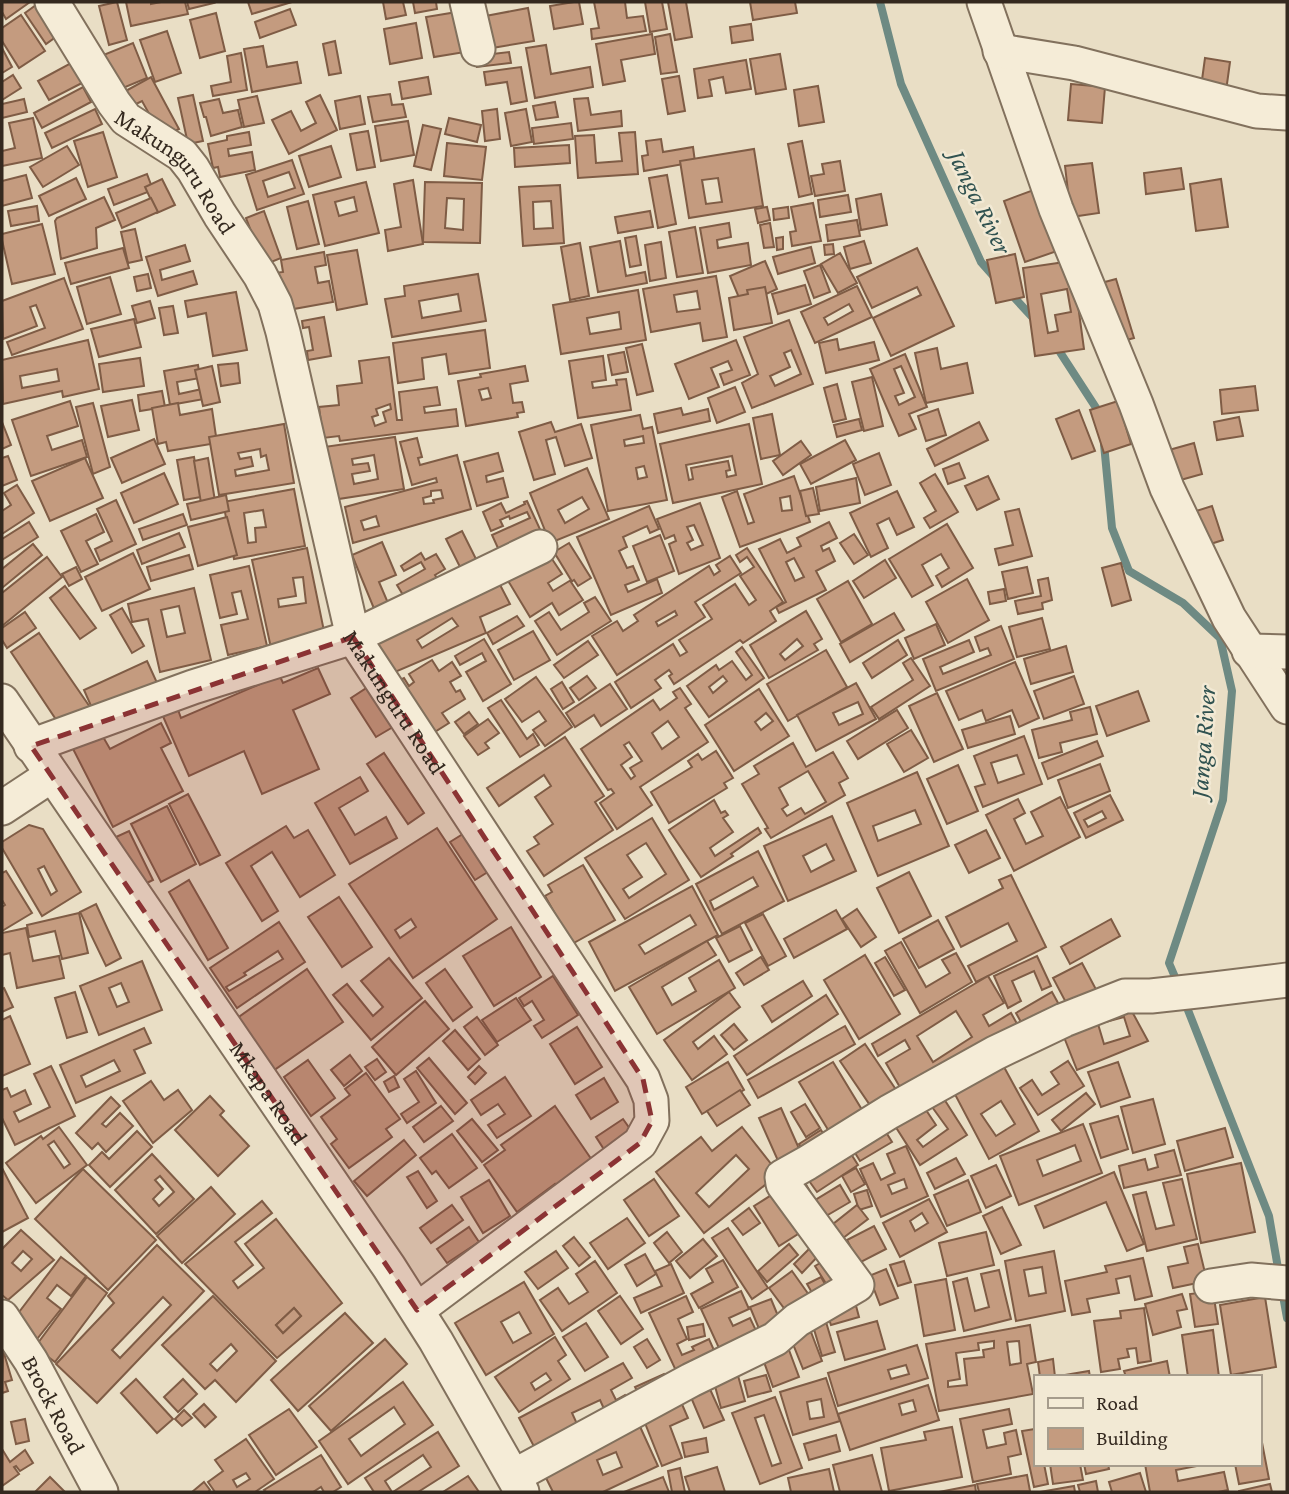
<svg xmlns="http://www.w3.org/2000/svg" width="1289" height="1494" viewBox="0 0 1289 1494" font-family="'Crimson Pro',serif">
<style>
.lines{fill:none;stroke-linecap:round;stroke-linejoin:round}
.stream{stroke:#6e8a83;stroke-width:8}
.building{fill:#c49b7f;stroke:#7f5c45;stroke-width:2;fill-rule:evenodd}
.street-casing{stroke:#82715d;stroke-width:37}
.street{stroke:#f5ecd7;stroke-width:33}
.marked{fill:#8b3334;fill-opacity:0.2;stroke:#8b3334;stroke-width:5;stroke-dasharray:14 9;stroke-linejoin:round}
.labels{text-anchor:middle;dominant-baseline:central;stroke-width:5;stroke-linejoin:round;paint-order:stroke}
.street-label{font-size:24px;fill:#34291f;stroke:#f2e9d4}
.water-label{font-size:26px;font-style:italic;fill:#305250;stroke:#f2e9d4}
</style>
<rect width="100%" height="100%" fill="#e9dec5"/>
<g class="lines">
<!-- stream -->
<g class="stream">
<polyline points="880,2 901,84 981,262 996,279"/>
<polyline points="1010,293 1034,319"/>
<polyline points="1056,346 1102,417"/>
<polyline points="1104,444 1112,528 1129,571 1183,603 1220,638 1232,691 1223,800 1169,963 1178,984"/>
<polyline points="1184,1000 1269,1216 1279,1274"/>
<polyline points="1282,1290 1287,1318"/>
</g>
</g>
<!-- building -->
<g class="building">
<polygon points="2,2 30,2 6,19 2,12"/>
<polygon points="40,2 64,31 46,44 25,13"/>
<polygon points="117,2 127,40 109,45 99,6"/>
<polygon points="126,2 151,2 151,4 161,2 185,2 188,14 131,26"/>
<polygon points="187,2 213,2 214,3 189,9"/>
<polygon points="248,2 292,2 252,14"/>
<polygon points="383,2 403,2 406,15 386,19"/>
<polygon points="413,2 436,2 437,9 415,13"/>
<polygon points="574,2 579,2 583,24 554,29 550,6"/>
<polygon points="594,2 625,2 627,18 643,16 646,31 592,39 591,29 599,28"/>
<polygon points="645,2 662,2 667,29 650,32"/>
<polygon points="668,2 686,2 692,37 675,40"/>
<polygon points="750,2 795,2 797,13 753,20"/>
<polygon points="528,8 534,41 486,49 480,17"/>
<polygon points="290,9 296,25 260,38 255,22"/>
<polygon points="457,12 465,52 434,57 426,17"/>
<polygon points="216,13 225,51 200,58 190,20"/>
<polygon points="21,15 45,51 19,68 2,41 2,28"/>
<polygon points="416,23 422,58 390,64 384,29"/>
<polygon points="751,24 753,40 732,43 730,27"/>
<polygon points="167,31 181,73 155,82 140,40"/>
<polygon points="652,34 655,54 621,60 625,81 603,85 596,44"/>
<polygon points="670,34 677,72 661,74 655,37"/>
<polygon points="335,41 341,73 329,75 323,44"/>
<polygon points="133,43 147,78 111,93 96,58"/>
<polygon points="546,45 551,74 590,67 593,87 535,98 526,48"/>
<polygon points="263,46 267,67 297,62 301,83 252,92 244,49"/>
<polygon points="2,48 12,67 2,73"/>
<polygon points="509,52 511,63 477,67 476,56"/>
<polygon points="241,53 247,90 213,96 211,86 231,82 227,56"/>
<polygon points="780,54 786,89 756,94 750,59"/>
<polygon points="1205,58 1230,62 1223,113 1198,109"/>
<polygon points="746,60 751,89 726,93 723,77 709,80 712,96 698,98 694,69"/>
<polygon points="71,63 82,83 49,100 38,81"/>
<polygon points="521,67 527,101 511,104 507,82 486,85 484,72"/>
<polygon points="13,75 21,88 2,100 2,82"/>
<polygon points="679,76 685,111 668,114 662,79"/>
<polygon points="151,77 179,129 162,137 142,101 130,107 122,93"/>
<polygon points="428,77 431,94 402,99 399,82"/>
<polygon points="1071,84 1105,87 1102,123 1068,120"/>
<polygon points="818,86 824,122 799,126 794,90"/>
<polygon points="83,87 91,102 42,128 34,113"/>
<polygon points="390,94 392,105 403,104 406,117 373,122 368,97"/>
<polygon points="193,95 203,141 188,144 178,98"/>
<polygon points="320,95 337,130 289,154 272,120 291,111 301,131 316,123 306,102"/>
<polygon points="257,96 264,123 244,127 238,100"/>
<polygon points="360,96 365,124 340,129 335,101"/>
<polygon points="588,98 591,115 621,111 622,126 578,131 574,99"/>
<polygon points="24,99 27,112 2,118 2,104"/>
<polygon points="219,99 223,113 238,110 242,127 211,136 206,117 204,117 200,103"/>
<polygon points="555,102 558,117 536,120 533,106"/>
<polygon points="95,109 102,124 52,148 45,133"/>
<polygon points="497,109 500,139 485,141 482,111"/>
<polygon points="526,109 532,142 511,146 505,113"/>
<polygon points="33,118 42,158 2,166 2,151 15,148 9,123"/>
<polygon points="449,118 481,125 477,142 445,134"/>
<polygon points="408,121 414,155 381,161 375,126"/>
<polygon points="571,123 573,139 534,144 532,128"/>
<polygon points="423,125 441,129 431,170 414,166"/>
<polygon points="368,131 375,167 357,170 350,134"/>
<polygon points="103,132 117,177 88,187 74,141"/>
<polygon points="249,132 251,145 228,149 229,156 252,152 255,170 220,177 218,167 213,168 208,144 227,140 227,136"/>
<polygon points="635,132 638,174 578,178 575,136 594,135 596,163 622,161 619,133"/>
<polygon points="661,139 663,152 693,147 695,162 644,171 642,156 648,155 646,141"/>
<polygon points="802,141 812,194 799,197 788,144"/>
<polygon points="447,143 486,147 482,180 444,176"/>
<polygon points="569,145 570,163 515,167 514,148"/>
<polygon points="67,146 79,165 43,187 30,167"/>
<polygon points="331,146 341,177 309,187 299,156"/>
<path d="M 754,149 L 763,206 L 689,218 L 680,161 ZM 718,178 L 722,202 L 706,204 L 702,180 Z"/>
<path d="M 292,160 L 304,194 L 257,210 L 246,175 ZM 289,172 L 295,188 L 268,197 L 263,181 Z"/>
<polygon points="840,161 845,191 815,196 811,176 824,174 822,164"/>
<polygon points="1092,163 1099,213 1071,217 1065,166"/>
<polygon points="1181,168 1184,189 1146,194 1144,173"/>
<polygon points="147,174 153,190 114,205 108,189"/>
<polygon points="26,175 32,198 2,206 2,181"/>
<polygon points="667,175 676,224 658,228 649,178"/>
<polygon points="76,178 86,199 49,216 39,196"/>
<polygon points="162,179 175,205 157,213 145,187"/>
<polygon points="1221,179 1228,227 1196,231 1190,184"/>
<polygon points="413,180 423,244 388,251 385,230 401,227 394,184"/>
<path d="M 366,182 L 379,233 L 325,246 L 313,195 ZM 354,197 L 357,211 L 339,216 L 335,202 Z"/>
<path d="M 425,182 L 482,183 L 480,243 L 423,242 ZM 447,198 L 464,199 L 463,230 L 445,228 Z"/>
<path d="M 560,185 L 564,243 L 523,246 L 519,187 ZM 551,201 L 553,228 L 534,229 L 533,202 Z"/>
<polygon points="1039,188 1060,250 1025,262 1004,201"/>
<polygon points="881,194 887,225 861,230 856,199"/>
<polygon points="848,195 851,212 820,217 818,200"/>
<polygon points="104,197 115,220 96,228 97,248 61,259 55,221 57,218"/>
<polygon points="151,198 158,212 122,228 116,213"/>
<polygon points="308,201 319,244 297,249 287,207"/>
<polygon points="813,203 821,241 792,246 790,232 796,231 791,207"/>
<polygon points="37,206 39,221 11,226 8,211"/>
<polygon points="767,207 770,220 758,223 755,209"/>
<polygon points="788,207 789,218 774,220 773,209"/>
<polygon points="264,211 281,258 264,265 246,218"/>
<polygon points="650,211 653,227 618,233 615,217"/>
<polygon points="857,220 860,236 828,241 826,225"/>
<polygon points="729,223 731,237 717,240 718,248 748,243 751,265 708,273 700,228"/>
<polygon points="770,223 774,247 764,248 760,225"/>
<polygon points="42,224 55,274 12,284 2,240 2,234"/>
<polygon points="695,227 703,273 677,277 669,232"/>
<polygon points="135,229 142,260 128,263 121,232"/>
<polygon points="636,236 641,265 630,267 625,238"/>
<polygon points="783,237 783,249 777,250 776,238"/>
<polygon points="620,241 626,276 645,272 647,283 598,292 590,247"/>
<polygon points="864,241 871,263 850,269 844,247"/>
<polygon points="661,242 666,278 650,281 645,245"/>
<polygon points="580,243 589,296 570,300 561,247"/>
<polygon points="833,244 834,254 825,255 824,245"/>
<polygon points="185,245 190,261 160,270 162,280 193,271 197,284 158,296 146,257"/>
<polygon points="811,247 815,263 778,274 773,257"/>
<polygon points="123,248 129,268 71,284 65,263"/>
<polygon points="917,248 954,326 891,356 873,318 921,295 917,287 872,308 857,277"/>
<polygon points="357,250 367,304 337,310 327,255"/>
<polygon points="324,252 326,265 315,267 318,283 329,281 333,302 288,310 275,273 283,272 281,260"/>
<polygon points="840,253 857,283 838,293 821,264"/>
<polygon points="1015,254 1024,297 996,303 987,260"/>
<polygon points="765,261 777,289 742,305 730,276"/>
<path d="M 1072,261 L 1084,349 L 1035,356 L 1023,268 ZM 1067,289 L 1071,312 L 1055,315 L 1058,331 L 1048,333 L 1041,294 Z"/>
<polygon points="820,265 830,292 814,298 804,271"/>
<polygon points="148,274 151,288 137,291 134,277"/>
<path d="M 478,274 L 486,321 L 392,337 L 385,299 L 405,296 L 404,286 ZM 458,294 L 461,311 L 422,318 L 419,301 Z"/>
<path d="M 716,276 L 727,337 L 703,341 L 700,323 L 651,332 L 643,289 ZM 697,291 L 700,309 L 677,312 L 674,295 Z"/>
<polygon points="110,277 121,314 87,324 77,287"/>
<polygon points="64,278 83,329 12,355 7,342 45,328 36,305 30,307 37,326 3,339 2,301"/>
<polygon points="1116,279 1134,338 1119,342 1101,283"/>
<polygon points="805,285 811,304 778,314 772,294"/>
<path d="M 857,286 L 872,317 L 815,343 L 801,312 ZM 849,304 L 853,311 L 828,325 L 824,318 Z"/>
<polygon points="765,287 772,323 734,330 729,298 748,294 747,290"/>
<path d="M 638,290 L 646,340 L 561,354 L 553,305 ZM 619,312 L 621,329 L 590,334 L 587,318 Z"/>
<polygon points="236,292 247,350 213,356 206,313 188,317 185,301"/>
<polygon points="150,301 155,318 137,323 132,306"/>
<polygon points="173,306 178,333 164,335 159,308"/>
<polygon points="324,317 331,356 308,360 307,351 313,350 309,327 303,328 302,321"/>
<polygon points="134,319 141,347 99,357 91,329"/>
<path d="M 789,320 L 813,384 L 752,408 L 742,383 L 758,374 L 744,337 ZM 791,350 L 801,374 L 775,386 L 770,376 L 790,367 L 784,353 Z"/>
<polygon points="485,330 490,368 449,374 446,354 422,358 424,379 398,383 393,343"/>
<polygon points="837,339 839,350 874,342 879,360 826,373 819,343"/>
<path d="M 88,340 L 99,389 L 63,397 L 62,391 L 3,404 L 2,360 ZM 57,369 L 59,381 L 22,388 L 20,376 Z"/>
<polygon points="736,340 750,375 724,385 720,374 732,370 728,361 711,368 719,387 689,399 675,364"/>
<polygon points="642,344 653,391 637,395 626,348"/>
<polygon points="937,348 941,369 967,363 973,393 926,403 915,353"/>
<polygon points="624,352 628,372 612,375 608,355"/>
<path d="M 905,354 L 927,407 L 909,414 L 916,429 L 899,436 L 870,369 ZM 901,366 L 915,397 L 899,405 L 895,396 L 904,393 L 894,369 Z"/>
<polygon points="603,356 606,380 592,382 593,388 617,385 616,380 626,379 631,410 578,418 569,361"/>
<path d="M 389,357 L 397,420 L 402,420 L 399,392 L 437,387 L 440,405 L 424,407 L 425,413 L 456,409 L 458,426 L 340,441 L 339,436 L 323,438 L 319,407 L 339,405 L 337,386 L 362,383 L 359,361 ZM 390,404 L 391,409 L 383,412 L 386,422 L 375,426 L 372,417 L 378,415 L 376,409 Z"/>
<polygon points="140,358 144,386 103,392 99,364"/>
<polygon points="238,363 240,383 221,386 218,365"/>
<polygon points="198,365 200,378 177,382 179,394 202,389 204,399 170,405 164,371"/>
<polygon points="212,366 220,402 203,406 195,370"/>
<path d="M 525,366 L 528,381 L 510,384 L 513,403 L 522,402 L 524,412 L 517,413 L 518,417 L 466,426 L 458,381 L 481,377 L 480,374 ZM 488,388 L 491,398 L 482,400 L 479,390 Z"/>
<polygon points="872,377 883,426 864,431 852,382"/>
<polygon points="837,384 846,419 833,422 824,388"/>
<polygon points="1255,386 1258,410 1222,414 1220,390"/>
<polygon points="735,387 745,412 717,423 708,398"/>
<polygon points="162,391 165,407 140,411 138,395"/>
<polygon points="132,400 139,430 108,437 101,406"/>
<polygon points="70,401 78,426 47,436 52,450 82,440 87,457 31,476 12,420"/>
<polygon points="1118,401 1131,444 1104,453 1090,410"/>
<polygon points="93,403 110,467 93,474 76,407"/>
<polygon points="178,403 180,415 212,409 217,443 168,451 166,442 158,444 152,408"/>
<polygon points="681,408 683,415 708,409 710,421 658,433 654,414"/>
<polygon points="938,409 946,435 926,441 918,416"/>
<polygon points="1079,410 1095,451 1072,459 1056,419"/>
<polygon points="772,414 780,455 761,459 753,418"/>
<path d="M 640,415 L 643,429 L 652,427 L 667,500 L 608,511 L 591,425 ZM 643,436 L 644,443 L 625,446 L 624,440 ZM 644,466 L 647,477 L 638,479 L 636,468 Z"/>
<polygon points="1239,417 1243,436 1217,440 1214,422"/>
<polygon points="859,419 862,430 837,437 834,425"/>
<polygon points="2,422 11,445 2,449"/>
<polygon points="551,422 555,432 581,424 592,458 565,466 556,437 546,440 555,474 534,480 519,432"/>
<polygon points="979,422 988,440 935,466 927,449"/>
<path d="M 284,424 L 294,483 L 219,495 L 209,437 ZM 260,449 L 261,457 L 266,455 L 269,470 L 236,476 L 235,470 L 253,466 L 251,457 L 240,459 L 238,453 Z"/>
<path d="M 749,424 L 762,484 L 673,503 L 660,444 ZM 732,456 L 736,475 L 727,477 L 726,471 L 730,470 L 728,461 L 691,468 L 693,479 L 689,480 L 686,465 Z"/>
<path d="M 395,437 L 404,489 L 332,500 L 324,447 ZM 374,455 L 378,479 L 354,484 L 352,474 L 370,471 L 368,463 L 353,465 L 352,459 Z"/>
<path d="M 417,438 L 422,457 L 418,458 L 420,465 L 457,455 L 471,509 L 353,543 L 345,507 L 437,482 L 436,478 L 412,485 L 400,442 ZM 441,490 L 443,498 L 433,500 L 434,503 L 424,504 L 423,498 L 431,496 L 431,491 ZM 376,516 L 379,526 L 364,530 L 361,521 Z"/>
<polygon points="154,439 165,464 122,483 111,458"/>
<polygon points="845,440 856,460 811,484 800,464"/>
<polygon points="801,441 811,455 783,475 773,461"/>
<polygon points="1194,443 1202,474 1177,481 1169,450"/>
<polygon points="498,453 503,471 486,476 487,482 503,478 508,497 477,506 464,462"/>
<polygon points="879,453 891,485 865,495 853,464"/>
<polygon points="8,456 17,480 2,486 2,458"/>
<polygon points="194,457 201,497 184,500 177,460"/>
<polygon points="85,458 103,498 50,521 32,481"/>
<polygon points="208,458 215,501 201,503 194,461"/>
<polygon points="959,463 965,478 948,484 943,469"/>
<path d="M 587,468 L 609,519 L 550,543 L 530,493 ZM 582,497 L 589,509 L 565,523 L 558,510 Z"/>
<polygon points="164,473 178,504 134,523 121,493"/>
<polygon points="935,474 958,512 930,528 924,518 936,511 920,483"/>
<path d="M 794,476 L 810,522 L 740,547 L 722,497 L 737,491 L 748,524 L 754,522 L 744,494 ZM 790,496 L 792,510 L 782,511 L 780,498 Z"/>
<polygon points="988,476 999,499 977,510 965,486"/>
<polygon points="856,478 860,503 820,511 816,487"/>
<polygon points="17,485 34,513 2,534 2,511 11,505 4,493"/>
<polygon points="813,488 819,514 806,516 800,491"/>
<path d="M 294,489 L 305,546 L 234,559 L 223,502 ZM 263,510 L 266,527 L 255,528 L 256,542 L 248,543 L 244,513 Z"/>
<polygon points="897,491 914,527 897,535 889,518 877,524 888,548 871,557 850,513"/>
<polygon points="226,495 229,511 191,520 187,504"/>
<polygon points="116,500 136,544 100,561 95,549 112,541 97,509"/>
<polygon points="527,501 544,538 502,557 492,535 530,518 527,512 510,519 509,516 500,520 503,526 491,531 483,512 501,503 506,513 525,504 524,502"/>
<path d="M 700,503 L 720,558 L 679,574 L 669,544 L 676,541 L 674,535 L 665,539 L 657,519 ZM 694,525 L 703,545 L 691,550 L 687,543 L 693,540 L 687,527 Z"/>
<polygon points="649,506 659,529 650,533 647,526 623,537 627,547 619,551 627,568 633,566 639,580 625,585 628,592 657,579 662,593 611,615 577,537"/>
<polygon points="1212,506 1223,540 1201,547 1190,513"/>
<polygon points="1019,509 1032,556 999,565 995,549 1013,545 1005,512"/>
<polygon points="96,514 104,532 86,541 98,564 81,572 61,531"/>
<polygon points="183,514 187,525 143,540 139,529"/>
<polygon points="227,517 237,555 198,566 188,527"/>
<polygon points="29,522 38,537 2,560 2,539"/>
<path d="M 829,522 L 837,538 L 821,546 L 823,551 L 829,548 L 835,561 L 816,571 L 826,590 L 779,613 L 776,607 L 786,602 L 759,549 L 780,539 L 787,553 L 801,546 L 797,538 ZM 794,558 L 804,577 L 795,581 L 786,562 Z"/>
<polygon points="947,524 973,568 942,587 936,576 949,568 941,554 922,565 933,585 912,597 889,559"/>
<polygon points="462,531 477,561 461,569 446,539"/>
<polygon points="179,533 185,547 142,564 137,550"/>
<polygon points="854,534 868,555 854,564 840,543"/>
<polygon points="660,535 674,571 647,582 633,546"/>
<polygon points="382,542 396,575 379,582 391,610 377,616 352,555"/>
<polygon points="569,543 591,578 578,586 574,580 571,582 583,600 559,615 552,603 530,617 507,579 548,553 562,574 548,583 553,591 571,580 554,552"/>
<polygon points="33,544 42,555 2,588 2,569"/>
<path d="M 307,548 L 325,636 L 271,648 L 252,560 ZM 303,577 L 306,603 L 279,607 L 278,599 L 296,596 L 293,578 Z"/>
<polygon points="747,548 783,602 770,611 776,621 743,643 740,640 674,684 669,676 672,674 669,670 655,680 661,688 631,708 615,682 673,644 680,656 687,652 679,640 712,619 703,605 735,584 749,605 756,600 740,576 754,567 747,557 740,562 736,555"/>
<polygon points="133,553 150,589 102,611 85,577"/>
<polygon points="421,553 425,560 436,554 445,569 435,575 439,581 406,600 397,585 425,569 421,562 404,571 401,566"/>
<polygon points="189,555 193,569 151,581 147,567"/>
<path d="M 730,556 L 741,573 L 695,602 L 705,617 L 617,675 L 592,636 L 617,621 L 623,631 L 638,621 L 634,615 L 709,566 L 714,575 L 720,571 L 716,565 ZM 675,611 L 677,615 L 658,626 L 656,622 Z"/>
<polygon points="47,557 62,577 2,626 2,593"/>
<polygon points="885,560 896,578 864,598 853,581"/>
<polygon points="1121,563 1131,600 1112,606 1102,568"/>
<polygon points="249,566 267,646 228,655 221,625 248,619 241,591 232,593 237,614 220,618 210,575"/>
<polygon points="76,567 82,579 69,586 62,574"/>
<polygon points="1027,567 1033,593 1008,599 1002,572"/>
<polygon points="1048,578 1052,600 1042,603 1043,609 1018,614 1015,601 1041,596 1038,580"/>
<polygon points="967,579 989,620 948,643 926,602"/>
<path d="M 498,581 L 510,604 L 480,617 L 486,633 L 388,675 L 372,637 ZM 452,618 L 458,626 L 422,648 L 417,640 Z"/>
<polygon points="848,581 872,624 841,642 817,599"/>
<polygon points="65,586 96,628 80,639 50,598"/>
<path d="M 194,588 L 211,660 L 160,672 L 148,619 L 132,622 L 128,604 ZM 179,606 L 185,633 L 167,637 L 161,610 Z"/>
<polygon points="1004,589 1006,601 990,604 988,592"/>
<polygon points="595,597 611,621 557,655 535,621 549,612 561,630 589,612 584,603"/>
<polygon points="122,608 144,646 132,653 110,615"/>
<path d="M 806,611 L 822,639 L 814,644 L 818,650 L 769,678 L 750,645 ZM 797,639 L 803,646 L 785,660 L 780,654 Z"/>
<polygon points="25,612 36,628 7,648 2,640 2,628"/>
<polygon points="894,613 904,630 850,662 840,644"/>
<polygon points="517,616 524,626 493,644 487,633"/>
<polygon points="1042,618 1050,649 1017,657 1009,627"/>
<polygon points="936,624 945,645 914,659 905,638"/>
<polygon points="1001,626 1014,659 936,691 923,659 969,640 974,652 940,667 943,674 991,655 988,648 980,651 975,637"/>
<polygon points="533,631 550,660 514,680 498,650"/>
<polygon points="39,633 92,710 63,730 11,652"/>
<polygon points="484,639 511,684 483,701 466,672 486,661 482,653 460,665 455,656"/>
<polygon points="898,640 907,655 872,678 863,663"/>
<polygon points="588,641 598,655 564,678 554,665"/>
<polygon points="1066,646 1073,672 1031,684 1024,659"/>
<path d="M 742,647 L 764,678 L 709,717 L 687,686 L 716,665 L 719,670 L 732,661 L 746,680 L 752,675 L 736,652 ZM 723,676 L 727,681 L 713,693 L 709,687 Z"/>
<polygon points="826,650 847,687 788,721 767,684"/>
<polygon points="911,658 930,686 879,719 871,707 913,680 903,663"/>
<polygon points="432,660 439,671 452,662 461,676 450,682 456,692 460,690 465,699 442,713 449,723 433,733 400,680 404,678 409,686 414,682 409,674"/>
<polygon points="147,661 158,685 95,715 84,690"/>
<polygon points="1015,662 1039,718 1019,727 1012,710 986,721 982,710 959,720 946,691"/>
<polygon points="318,668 330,694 293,710 319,769 262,794 244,751 189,776 162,714 177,707 181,718 260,684 258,681 278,672 283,683"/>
<polygon points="587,676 596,688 579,700 570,688"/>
<polygon points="1074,676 1084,704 1044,719 1034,691"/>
<polygon points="536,677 572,727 545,746 533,730 546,721 539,711 522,722 505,699"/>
<polygon points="562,682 574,702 563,709 551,689"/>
<path d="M 856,683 L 876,719 L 816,751 L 797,715 ZM 858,702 L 863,714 L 839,725 L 833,713 Z"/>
<polygon points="610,684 627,709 601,726 594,715 575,727 566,713"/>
<polygon points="368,687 393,727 376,737 351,698"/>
<path d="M 680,688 L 691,704 L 685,708 L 708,742 L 640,787 L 652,805 L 617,829 L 600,803 L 614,793 L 611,789 L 608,790 L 581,749 L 653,700 L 660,710 L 677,698 L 673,692 ZM 668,721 L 679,737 L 662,749 L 652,733 ZM 629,742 L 642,761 L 630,768 L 635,776 L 631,779 L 621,765 L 632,757 L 624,745 Z"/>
<path d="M 759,689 L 789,736 L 734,771 L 705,725 ZM 766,713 L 773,721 L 761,730 L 755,722 Z"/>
<polygon points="1138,691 1149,721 1107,736 1096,706"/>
<polygon points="937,693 963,749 934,762 909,706"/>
<polygon points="501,700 527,739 533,734 539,745 520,757 488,708"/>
<polygon points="1090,707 1097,734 1060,743 1062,752 1039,758 1032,730 1072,720 1070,712"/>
<polygon points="897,710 908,728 858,759 847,741"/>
<polygon points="469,712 478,724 464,734 455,722"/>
<polygon points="1010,716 1015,734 968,748 962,730"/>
<polygon points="488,719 499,733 485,743 489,748 478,755 464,736"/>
<polygon points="161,723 171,743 161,748 183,791 113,827 70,743 98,728 110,749"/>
<polygon points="911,730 928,758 904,772 887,744"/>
<path d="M 1024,736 L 1042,784 L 983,807 L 975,787 L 985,784 L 974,756 ZM 1017,755 L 1024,774 L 998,783 L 991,763 Z"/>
<polygon points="565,737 604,796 595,802 613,830 544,876 527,851 539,844 534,837 553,824 535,797 551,786 544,775 499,806 487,788"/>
<polygon points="1097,741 1103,756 1048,779 1042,763"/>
<path d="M 793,743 L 806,767 L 833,752 L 848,778 L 839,783 L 845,795 L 771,838 L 765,829 L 768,828 L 742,784 L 759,774 L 754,766 ZM 808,771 L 826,802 L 805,814 L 801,808 L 787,816 L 782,809 L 788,805 L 779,788 Z"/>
<polygon points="716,751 733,778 724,783 727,788 669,823 651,792 692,767 688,761 698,754 702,760"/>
<polygon points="384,753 424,813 408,824 367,764"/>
<polygon points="1100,764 1110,791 1068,808 1058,780"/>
<polygon points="958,765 978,811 947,824 927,779"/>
<path d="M 917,772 L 949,846 L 878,876 L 847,803 ZM 915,810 L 921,824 L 878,841 L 873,826 Z"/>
<polygon points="360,777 368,791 339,808 355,835 386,817 397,838 350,864 315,803"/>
<polygon points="188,794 220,855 200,865 169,804"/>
<path d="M 1110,795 L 1123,820 L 1086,838 L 1074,813 ZM 1102,811 L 1106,818 L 1088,827 L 1084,820 Z"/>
<polygon points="1060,797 1080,837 1014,871 986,815 1018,799 1025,813 1014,819 1026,844 1043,836 1031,812"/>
<polygon points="714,800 721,813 725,811 728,815 723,818 733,832 710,848 715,856 758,828 761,833 731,854 733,856 701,877 669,830"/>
<polygon points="167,806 196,864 161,882 131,824"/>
<path d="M 832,816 L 856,871 L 788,901 L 764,846 ZM 826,844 L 834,860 L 811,872 L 803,856 Z"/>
<path d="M 652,818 L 689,880 L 625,919 L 585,858 ZM 646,843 L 666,874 L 629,898 L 623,889 L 642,877 L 627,855 Z"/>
<path d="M 29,825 L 43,829 L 81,892 L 42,916 L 2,848 L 2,842 ZM 44,866 L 57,891 L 51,895 L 38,869 Z"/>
<polygon points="286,826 294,838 308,830 335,875 300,897 272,852 251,866 278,911 262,921 226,863"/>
<path d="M 437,828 L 497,919 L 413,978 L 349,884 ZM 411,919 L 416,927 L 400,938 L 395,930 Z"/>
<polygon points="986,830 1000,858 969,873 955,845"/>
<polygon points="129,831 153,880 141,886 116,837"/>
<polygon points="466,832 491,870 475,880 450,842"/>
<path d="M 758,851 L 784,901 L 722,934 L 696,884 ZM 753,877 L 758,886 L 714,910 L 710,901 Z"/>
<polygon points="583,865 615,920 572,944 545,896 552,892 548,885"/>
<polygon points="6,871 32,913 2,931 2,907 5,905 2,900 2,873"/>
<polygon points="909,872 931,916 899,933 877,888"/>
<polygon points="1011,875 1046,947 976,982 968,966 1017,941 1008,923 961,947 946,917 1003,888 999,880"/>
<polygon points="189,880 228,948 208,960 169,892"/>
<path d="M 692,886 L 718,935 L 615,991 L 589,942 ZM 690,915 L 696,925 L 645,954 L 639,945 Z"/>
<polygon points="339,897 372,947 342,967 308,917"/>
<polygon points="96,904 121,958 106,966 80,912"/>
<polygon points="857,909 876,937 861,947 842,919"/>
<polygon points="836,910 847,929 794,958 784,939"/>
<polygon points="79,913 88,953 62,959 55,931 29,937 27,925"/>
<polygon points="763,914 786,956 768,966 745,923"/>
<polygon points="1111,919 1120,936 1070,964 1061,947"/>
<polygon points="938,920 954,949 919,968 903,939"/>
<path d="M 279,922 L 305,962 L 237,1008 L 210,968 ZM 278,951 L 283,959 L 229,991 L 226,987 L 246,975 L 244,973 Z"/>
<polygon points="740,926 752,950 729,962 716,938"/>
<polygon points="511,927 541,977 494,1006 463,956"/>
<polygon points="26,928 33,961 59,956 64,978 17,988 10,953 2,955 2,933"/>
<polygon points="707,941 716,955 662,987 672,1005 696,991 689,978 719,960 735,988 657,1034 629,987"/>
<polygon points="901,942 926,987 950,973 942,960 956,953 972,982 920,1013 885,951"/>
<polygon points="865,955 900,1014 859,1039 824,980"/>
<polygon points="1037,956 1051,986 1042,990 1034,971 1012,981 1021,1001 1008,1008 994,976"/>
<polygon points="761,957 769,970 744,985 736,973"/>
<polygon points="885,957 905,990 894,996 875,963"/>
<polygon points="389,958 422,998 371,1040 333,995 347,984 373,1016 383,1007 361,981"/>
<path d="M 142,961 L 162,1010 L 99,1035 L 80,986 ZM 121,983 L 129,1002 L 117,1007 L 109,988 Z"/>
<polygon points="1082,963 1100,997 1071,1012 1053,978"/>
<polygon points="307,969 343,1022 270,1073 233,1021"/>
<polygon points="445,969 472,1007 453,1021 426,983"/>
<polygon points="553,976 578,1015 542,1038 534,1026 544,1020 532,1001 524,1006 519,998"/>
<path d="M 988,976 L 1004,1003 L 983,1015 L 989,1026 L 1011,1013 L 1020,1029 L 905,1096 L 886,1063 L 910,1049 L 905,1040 L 878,1056 L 872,1044 ZM 956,1011 L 972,1037 L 933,1062 L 917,1036 Z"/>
<polygon points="803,981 812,996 772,1022 762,1006"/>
<polygon points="4,988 13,1007 2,1012 2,989"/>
<polygon points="75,992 87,1032 67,1038 55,998"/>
<polygon points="729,992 740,1007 693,1042 698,1049 714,1036 727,1054 692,1080 664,1040"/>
<polygon points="1052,992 1063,1012 1027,1033 1016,1013"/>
<polygon points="826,995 838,1014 747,1075 734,1056"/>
<polygon points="516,998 531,1020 497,1042 482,1020"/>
<polygon points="425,1001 449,1029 396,1075 372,1047"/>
<path d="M 1129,1006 L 1148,1041 L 1077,1070 L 1060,1027 ZM 1124,1017 L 1130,1036 L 1104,1044 L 1098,1024 Z"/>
<polygon points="10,1016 30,1064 2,1076 2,1020"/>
<polygon points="477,1017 498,1045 485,1055 464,1027"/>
<polygon points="734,1024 747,1040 734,1050 721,1035"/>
<polygon points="845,1026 855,1044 758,1098 748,1080"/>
<polygon points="577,1027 602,1067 575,1084 550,1044"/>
<path d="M 144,1028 L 151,1043 L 134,1050 L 145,1073 L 76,1103 L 60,1065 ZM 114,1060 L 120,1071 L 86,1087 L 81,1076 Z"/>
<polygon points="455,1030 480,1059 468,1070 443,1041"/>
<polygon points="865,1044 901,1097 876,1114 840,1061"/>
<polygon points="350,1055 362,1071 344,1086 331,1070"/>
<path d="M 998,1056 L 1039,1131 L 989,1159 L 949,1083 ZM 1001,1101 L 1015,1124 L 996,1136 L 981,1114 Z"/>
<polygon points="429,1058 467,1103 455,1114 417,1068"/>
<polygon points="377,1059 386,1072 375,1080 365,1067"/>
<polygon points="308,1060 335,1098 311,1116 284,1077"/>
<polygon points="1068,1061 1084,1086 1038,1115 1020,1088 1032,1080 1042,1095 1059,1084 1051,1072"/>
<polygon points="728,1062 744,1090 702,1114 686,1087"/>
<polygon points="833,1062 867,1118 833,1138 799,1082"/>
<polygon points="1118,1062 1130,1097 1101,1107 1088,1072"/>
<polygon points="51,1066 75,1116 15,1145 2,1118 2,1090 7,1088 11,1097 25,1090 31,1104 14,1112 19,1122 50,1107 34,1074"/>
<polygon points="479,1066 486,1073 475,1084 468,1077"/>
<polygon points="416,1071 436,1103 407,1123 401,1114 419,1102 404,1079"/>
<polygon points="366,1073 400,1119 386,1129 392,1137 349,1168 331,1144 337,1139 321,1117 350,1095 345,1089"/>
<polygon points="394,1076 399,1087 389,1092 384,1082"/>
<polygon points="505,1077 531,1116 497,1138 488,1125 505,1114 498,1104 481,1115 471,1100"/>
<polygon points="604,1078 618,1102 591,1119 576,1095"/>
<polygon points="151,1081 164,1100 178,1090 192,1110 153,1143 123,1101"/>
<path d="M 937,1088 L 967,1135 L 920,1165 L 890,1118 ZM 927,1100 L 948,1129 L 923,1147 L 917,1140 L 936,1125 L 922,1104 Z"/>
<polygon points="740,1090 750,1105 717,1126 707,1111"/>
<polygon points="1086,1093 1095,1104 1061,1131 1052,1120"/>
<polygon points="210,1096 224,1111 220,1115 249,1146 218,1176 175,1130"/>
<polygon points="111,1097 120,1106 102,1124 106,1127 120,1113 133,1126 106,1152 98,1143 92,1149 76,1133"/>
<polygon points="1153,1099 1165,1144 1133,1153 1121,1107"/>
<polygon points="805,1104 820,1128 806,1137 791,1112"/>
<polygon points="441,1106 453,1121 424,1142 413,1127"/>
<polygon points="555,1106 596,1166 561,1192 555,1184 517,1212 484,1165 505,1150 501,1145"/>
<polygon points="781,1108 801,1153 779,1163 759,1118"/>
<polygon points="1118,1116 1128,1149 1101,1158 1090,1124"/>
<polygon points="472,1119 498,1150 482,1162 457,1131"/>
<polygon points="623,1119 635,1136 607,1154 596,1137"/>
<polygon points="881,1124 892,1142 860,1161 849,1143"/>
<path d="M 1083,1124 L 1102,1173 L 1019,1205 L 1000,1156 ZM 1075,1145 L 1081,1161 L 1043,1176 L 1037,1160 Z"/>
<path d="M 59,1127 L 87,1165 L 36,1203 L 6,1163 L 41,1136 L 43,1139 ZM 54,1141 L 70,1164 L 64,1168 L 48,1145 Z"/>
<path d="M 742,1127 L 779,1174 L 704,1233 L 656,1172 L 701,1137 L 712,1151 ZM 736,1155 L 749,1169 L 709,1207 L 696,1193 Z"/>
<polygon points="1225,1128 1233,1157 1185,1171 1177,1141"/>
<polygon points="821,1130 830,1144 808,1158 799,1144"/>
<polygon points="137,1131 152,1147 110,1187 89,1165 102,1152 109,1159"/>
<polygon points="452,1134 477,1168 449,1188 436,1171 432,1174 420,1158"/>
<polygon points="404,1140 416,1155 367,1196 354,1181"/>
<polygon points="844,1143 858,1165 817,1192 802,1171"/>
<path d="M 906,1146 L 928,1196 L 881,1217 L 860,1169 L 873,1163 L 881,1180 L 895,1173 L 887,1154 ZM 904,1179 L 907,1188 L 892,1194 L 888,1185 Z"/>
<polygon points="1174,1150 1181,1175 1124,1188 1119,1166 1145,1159 1148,1170 1158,1167 1155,1155"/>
<path d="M 152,1154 L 194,1199 L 156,1234 L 115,1190 ZM 160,1176 L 174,1192 L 159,1206 L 153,1199 L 163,1189 L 155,1180 Z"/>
<polygon points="956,1158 965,1174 935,1189 927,1173"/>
<polygon points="1241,1163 1255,1232 1201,1243 1187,1174"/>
<polygon points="996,1165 1011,1196 986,1208 971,1176"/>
<polygon points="2,1168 28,1218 2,1232"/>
<polygon points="856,1168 865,1184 851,1192 842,1176"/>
<polygon points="83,1169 156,1240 108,1290 35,1219"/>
<polygon points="418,1171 437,1201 427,1208 407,1177"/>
<polygon points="1114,1172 1144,1244 1127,1251 1106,1202 1044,1228 1035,1206"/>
<polygon points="801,1176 815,1200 840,1185 850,1202 814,1223"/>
<polygon points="654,1179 679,1216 649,1236 624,1200"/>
<polygon points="1182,1179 1197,1239 1147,1251 1133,1195 1146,1192 1156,1229 1174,1225 1163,1183"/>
<polygon points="489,1180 510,1216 483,1233 461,1197"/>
<polygon points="968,1180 981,1212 947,1226 934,1195"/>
<polygon points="211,1187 235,1214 182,1263 157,1236"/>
<polygon points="781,1189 806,1229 779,1246 754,1206"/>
<polygon points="867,1190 872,1206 859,1210 854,1194"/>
<path d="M 929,1199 L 947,1232 L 900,1257 L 883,1223 ZM 922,1213 L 928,1223 L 915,1231 L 910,1221 Z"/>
<path d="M 262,1201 L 272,1213 L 235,1242 L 253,1265 L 233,1281 L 238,1288 L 264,1268 L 245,1244 L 276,1219 L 342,1303 L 277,1358 L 185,1264 ZM 294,1308 L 301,1316 L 283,1333 L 276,1325 Z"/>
<polygon points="452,1205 463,1220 431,1243 420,1228"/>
<polygon points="857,1205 868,1219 834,1245 823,1232"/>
<polygon points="1002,1207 1021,1245 1001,1254 983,1216"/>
<polygon points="749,1208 760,1223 743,1235 732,1221"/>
<polygon points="627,1218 645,1243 608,1269 590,1243"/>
<polygon points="874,1226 886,1249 859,1263 847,1240"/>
<polygon points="469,1227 479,1242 447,1263 437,1249"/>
<polygon points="728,1228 768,1288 752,1299 712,1238"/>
<path d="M 21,1230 L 54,1260 L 8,1300 L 2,1295 L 2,1249 ZM 23,1251 L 32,1259 L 21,1271 L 12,1263 Z"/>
<polygon points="667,1232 682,1252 669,1263 654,1243"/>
<polygon points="986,1232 994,1265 947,1276 939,1243"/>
<polygon points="574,1237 590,1257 579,1266 563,1246"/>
<polygon points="703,1239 717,1256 690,1278 676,1261"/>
<polygon points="789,1244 798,1255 767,1282 758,1271"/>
<polygon points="1198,1244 1207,1281 1173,1288 1168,1267 1188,1263 1184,1247"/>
<path d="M 157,1245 L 204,1291 L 97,1403 L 56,1364 L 114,1303 L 108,1296 ZM 163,1297 L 171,1305 L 120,1358 L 112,1350 Z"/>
<polygon points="813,1245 821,1253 802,1273 794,1264"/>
<polygon points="556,1251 568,1268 538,1289 525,1272"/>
<path d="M 1054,1251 L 1065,1311 L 1016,1321 L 1005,1261 ZM 1042,1267 L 1046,1293 L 1029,1296 L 1024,1270 Z"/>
<polygon points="645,1254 656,1274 637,1286 625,1265"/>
<polygon points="832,1256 847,1280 830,1290 815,1266"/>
<polygon points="61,1257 86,1276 71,1296 57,1285 47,1298 61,1309 37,1339 13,1320"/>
<polygon points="1143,1258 1152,1296 1135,1300 1130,1276 1116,1279 1119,1293 1087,1299 1090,1312 1072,1315 1065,1281 1107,1272 1105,1266"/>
<polygon points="723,1260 738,1287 699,1308 691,1294 713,1282 706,1269"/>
<polygon points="595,1261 617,1293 562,1331 540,1300 558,1288 569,1304 588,1292 576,1274"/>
<polygon points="904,1261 911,1282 898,1286 890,1265"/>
<polygon points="671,1264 684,1293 641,1313 634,1298 662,1286 655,1271"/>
<polygon points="886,1269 898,1298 880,1305 869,1276"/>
<polygon points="999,1270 1011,1319 964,1331 953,1282 967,1278 975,1311 989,1307 981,1274"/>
<polygon points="792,1271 814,1302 792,1319 769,1288"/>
<polygon points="87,1277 107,1293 55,1362 35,1347"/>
<polygon points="821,1277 829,1291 815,1298 807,1284"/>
<polygon points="946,1279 955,1330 924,1336 915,1285"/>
<path d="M 524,1282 L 554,1334 L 486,1375 L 455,1323 ZM 519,1312 L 531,1333 L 513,1343 L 501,1322 Z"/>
<polygon points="741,1291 749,1309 729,1318 733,1326 750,1318 761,1341 724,1359 701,1309"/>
<polygon points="1213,1291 1218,1324 1195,1327 1190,1294"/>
<polygon points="1182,1294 1187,1309 1177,1311 1181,1327 1153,1335 1145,1304"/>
<path d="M 213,1296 L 276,1361 L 236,1402 L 215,1380 L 205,1389 L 162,1345 ZM 231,1344 L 237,1351 L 217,1371 L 210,1364 Z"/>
<polygon points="620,1296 643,1329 621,1344 598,1311"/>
<polygon points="686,1296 693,1312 678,1319 687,1339 677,1344 682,1355 694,1350 692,1347 709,1339 717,1357 678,1375 649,1313"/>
<polygon points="1265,1297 1276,1367 1231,1375 1220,1305"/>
<polygon points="771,1299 783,1328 762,1336 750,1307"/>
<polygon points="855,1302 859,1317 831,1325 826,1310"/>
<polygon points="294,1308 301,1316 283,1333 276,1325"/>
<polygon points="1144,1308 1151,1361 1138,1363 1136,1348 1127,1349 1129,1357 1118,1359 1120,1369 1101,1372 1094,1321 1121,1318 1120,1311"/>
<polygon points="823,1312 835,1352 822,1356 810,1316"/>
<polygon points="345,1313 373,1343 298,1411 271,1380"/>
<polygon points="877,1321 885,1349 845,1360 837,1332"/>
<polygon points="586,1323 608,1357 585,1371 563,1337"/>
<polygon points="703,1324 705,1336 689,1340 687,1327"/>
<path d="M 1030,1325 L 1036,1362 L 1027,1364 L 1033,1394 L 939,1411 L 926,1344 ZM 994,1341 L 994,1348 L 983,1350 L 984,1357 L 964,1359 L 967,1385 L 948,1387 L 948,1381 L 960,1379 L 956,1353 L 979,1350 L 978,1343 ZM 1019,1341 L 1021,1363 L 1010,1365 L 1007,1342 Z"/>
<polygon points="1213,1330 1219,1377 1188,1377 1182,1335"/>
<polygon points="811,1332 822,1361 803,1369 791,1339"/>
<path d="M 555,1337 L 566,1355 L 558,1361 L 570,1379 L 519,1412 L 495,1377 ZM 546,1373 L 551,1380 L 535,1390 L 531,1383 Z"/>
<polygon points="385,1339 407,1364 331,1431 309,1406"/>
<polygon points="647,1339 660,1360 647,1368 634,1347"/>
<polygon points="786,1342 799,1377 773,1387 760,1351"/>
<path d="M 917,1345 L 928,1378 L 838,1406 L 828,1373 ZM 906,1365 L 909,1374 L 891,1379 L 888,1370 Z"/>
<polygon points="3,1350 12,1380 5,1382 8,1391 2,1393"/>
<polygon points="1053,1359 1055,1377 1040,1377 1038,1362"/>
<polygon points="1167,1361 1170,1377 1126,1377 1124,1371"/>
<path d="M 623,1363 L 632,1378 L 611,1390 L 616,1400 L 625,1395 L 633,1409 L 540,1458 L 519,1418 ZM 600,1400 L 605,1411 L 577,1424 L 572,1413 Z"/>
<polygon points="1089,1371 1090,1377 1059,1376"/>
<polygon points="737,1372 745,1401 721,1408 713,1379"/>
<polygon points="664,1374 672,1389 643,1402 635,1387"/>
<polygon points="766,1375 771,1391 748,1397 744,1381"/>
<path d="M 826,1378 L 840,1421 L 793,1435 L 780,1392 ZM 821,1399 L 824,1417 L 810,1419 L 807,1402 Z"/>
<polygon points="136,1379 173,1419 157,1433 121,1393"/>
<polygon points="183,1379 197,1394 178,1412 164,1397"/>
<path d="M 403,1382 L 433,1425 L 348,1484 L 319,1441 ZM 394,1407 L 405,1424 L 361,1456 L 349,1439 Z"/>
<path d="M 928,1385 L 939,1420 L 850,1450 L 838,1414 ZM 913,1400 L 916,1411 L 902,1415 L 899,1404 Z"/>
<polygon points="709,1387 724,1420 704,1428 690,1395"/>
<path d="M 775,1397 L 802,1468 L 760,1484 L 732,1413 ZM 764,1415 L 781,1463 L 772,1466 L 755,1418 Z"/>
<polygon points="681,1402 688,1418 670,1426 682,1458 662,1466 643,1418"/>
<polygon points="204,1404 216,1417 205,1427 193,1414"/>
<polygon points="289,1409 317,1447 276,1475 249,1435"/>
<polygon points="1009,1409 1012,1424 983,1430 987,1448 1006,1444 1004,1433 1016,1430 1021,1454 1008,1457 1011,1474 973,1482 960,1419"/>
<polygon points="184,1410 192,1418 182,1426 175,1419"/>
<polygon points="25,1419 29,1441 16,1444 11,1422"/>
<path d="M 637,1420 L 658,1466 L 603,1492 L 553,1492 L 540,1466 ZM 616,1452 L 622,1467 L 603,1475 L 597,1460 Z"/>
<polygon points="952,1427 962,1477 889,1491 881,1448 926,1440 924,1432"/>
<polygon points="1259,1427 1269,1479 1239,1484 1235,1464 1259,1464"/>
<polygon points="1035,1429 1035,1464 1044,1464 1048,1484 1034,1487 1022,1431"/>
<polygon points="438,1432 459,1466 418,1492 393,1492 431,1467 423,1455 385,1481 392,1492 374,1492 365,1478"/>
<polygon points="836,1435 840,1451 809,1460 804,1444"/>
<polygon points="706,1438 708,1452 685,1457 682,1443"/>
<path d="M 246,1439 L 274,1479 L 255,1492 L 215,1492 L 208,1482 L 223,1471 L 215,1460 ZM 246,1473 L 250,1479 L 237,1487 L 233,1480 Z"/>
<polygon points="2,1449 10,1462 25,1450 33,1463 20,1471 16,1466 14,1467 19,1474 2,1486"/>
<polygon points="321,1455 341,1487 333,1492 324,1492 321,1487 313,1492 266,1492 264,1490"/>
<polygon points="872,1455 882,1492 840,1492 833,1465"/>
<polygon points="1050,1464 1080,1464 1083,1480 1053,1484"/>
<polygon points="1084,1464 1108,1464 1109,1469 1086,1474"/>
<polygon points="1145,1464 1207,1464 1176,1470 1178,1481 1224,1472 1228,1490 1218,1492 1150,1492"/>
<polygon points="717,1467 725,1492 690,1492 685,1477"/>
<polygon points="680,1468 685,1492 672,1492 668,1471"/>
<polygon points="829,1469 834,1492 791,1492 788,1478"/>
<polygon points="1140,1473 1146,1492 1112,1492 1109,1482"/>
<polygon points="1027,1475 1030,1491 979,1492 977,1484"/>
<polygon points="468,1476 479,1492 443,1492"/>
<polygon points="50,1477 65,1492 35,1492"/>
<polygon points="663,1477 669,1492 624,1492"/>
<polygon points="1096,1481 1098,1492 1080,1492 1078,1485"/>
<polygon points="204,1482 210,1490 208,1492 192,1492"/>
<polygon points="1270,1484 1272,1492 1239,1492 1239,1491"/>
<polygon points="975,1485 976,1492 939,1492"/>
<polygon points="1074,1486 1075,1492 1040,1492"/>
</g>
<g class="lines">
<!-- street casing -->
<g class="street-casing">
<g id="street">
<path id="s1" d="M 52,2 L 114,103 L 126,119 L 182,155 L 193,169 L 220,215 L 260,275 L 275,304 L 283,332 L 353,637 L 643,1079 L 651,1100 L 652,1121 L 640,1143 L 417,1310"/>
<polyline points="467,2 478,49"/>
<polyline points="984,2 1056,209 1136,404 1167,488 1229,618 1287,707"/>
<polyline points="1000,51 1074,63 1257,111 1287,113"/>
<polyline points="1249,651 1287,652"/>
<path id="s2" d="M 2,701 L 389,1267 L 436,1341 L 522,1492"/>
<polyline points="31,746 193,687 353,637 540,547"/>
<polyline points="2,808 52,775"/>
<polyline points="1211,1286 1251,1280 1287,1283"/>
<path id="s3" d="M 2,1317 L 31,1361 L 101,1492"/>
<polyline points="514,1476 691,1380 775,1339 797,1320 857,1285 783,1184 782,1177 807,1163 889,1112 995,1053 1064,1020 1125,996 1151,996 1206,990 1287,980"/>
</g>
</g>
<!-- street -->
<use href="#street" class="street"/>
</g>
<!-- marked area -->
<path class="marked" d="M 353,637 L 643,1079 L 652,1121 L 640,1143 L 417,1310 L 31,746 Z"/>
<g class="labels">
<!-- street labels -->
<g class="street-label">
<text stroke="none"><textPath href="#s1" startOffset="212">Makunguru Road</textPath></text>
<text stroke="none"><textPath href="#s1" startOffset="800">Makunguru Road</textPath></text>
<text stroke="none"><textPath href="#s2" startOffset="474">Mkapa Road</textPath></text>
<text stroke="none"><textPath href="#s3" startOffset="102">Brock Road</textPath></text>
</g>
<!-- water labels -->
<g class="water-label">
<text transform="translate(980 202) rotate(64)">Janga River</text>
<text transform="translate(1203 742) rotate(-86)">Janga River</text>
</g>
</g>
<!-- border -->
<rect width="1289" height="1494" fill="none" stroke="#34291f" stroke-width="7"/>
<!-- legend -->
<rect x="1034" y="1375" width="228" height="91" fill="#f2e9d4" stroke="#a69c8c" stroke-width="2"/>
<rect x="1048" y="1398" width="35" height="10" fill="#f5ecd7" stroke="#a69c8c" stroke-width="2"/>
<text x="1096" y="1410" font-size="21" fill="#34291f">Road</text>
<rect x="1048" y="1428" width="35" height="21" fill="#c49b7f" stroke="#a69c8c" stroke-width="2"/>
<text x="1096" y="1445" font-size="21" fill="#34291f">Building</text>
</svg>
